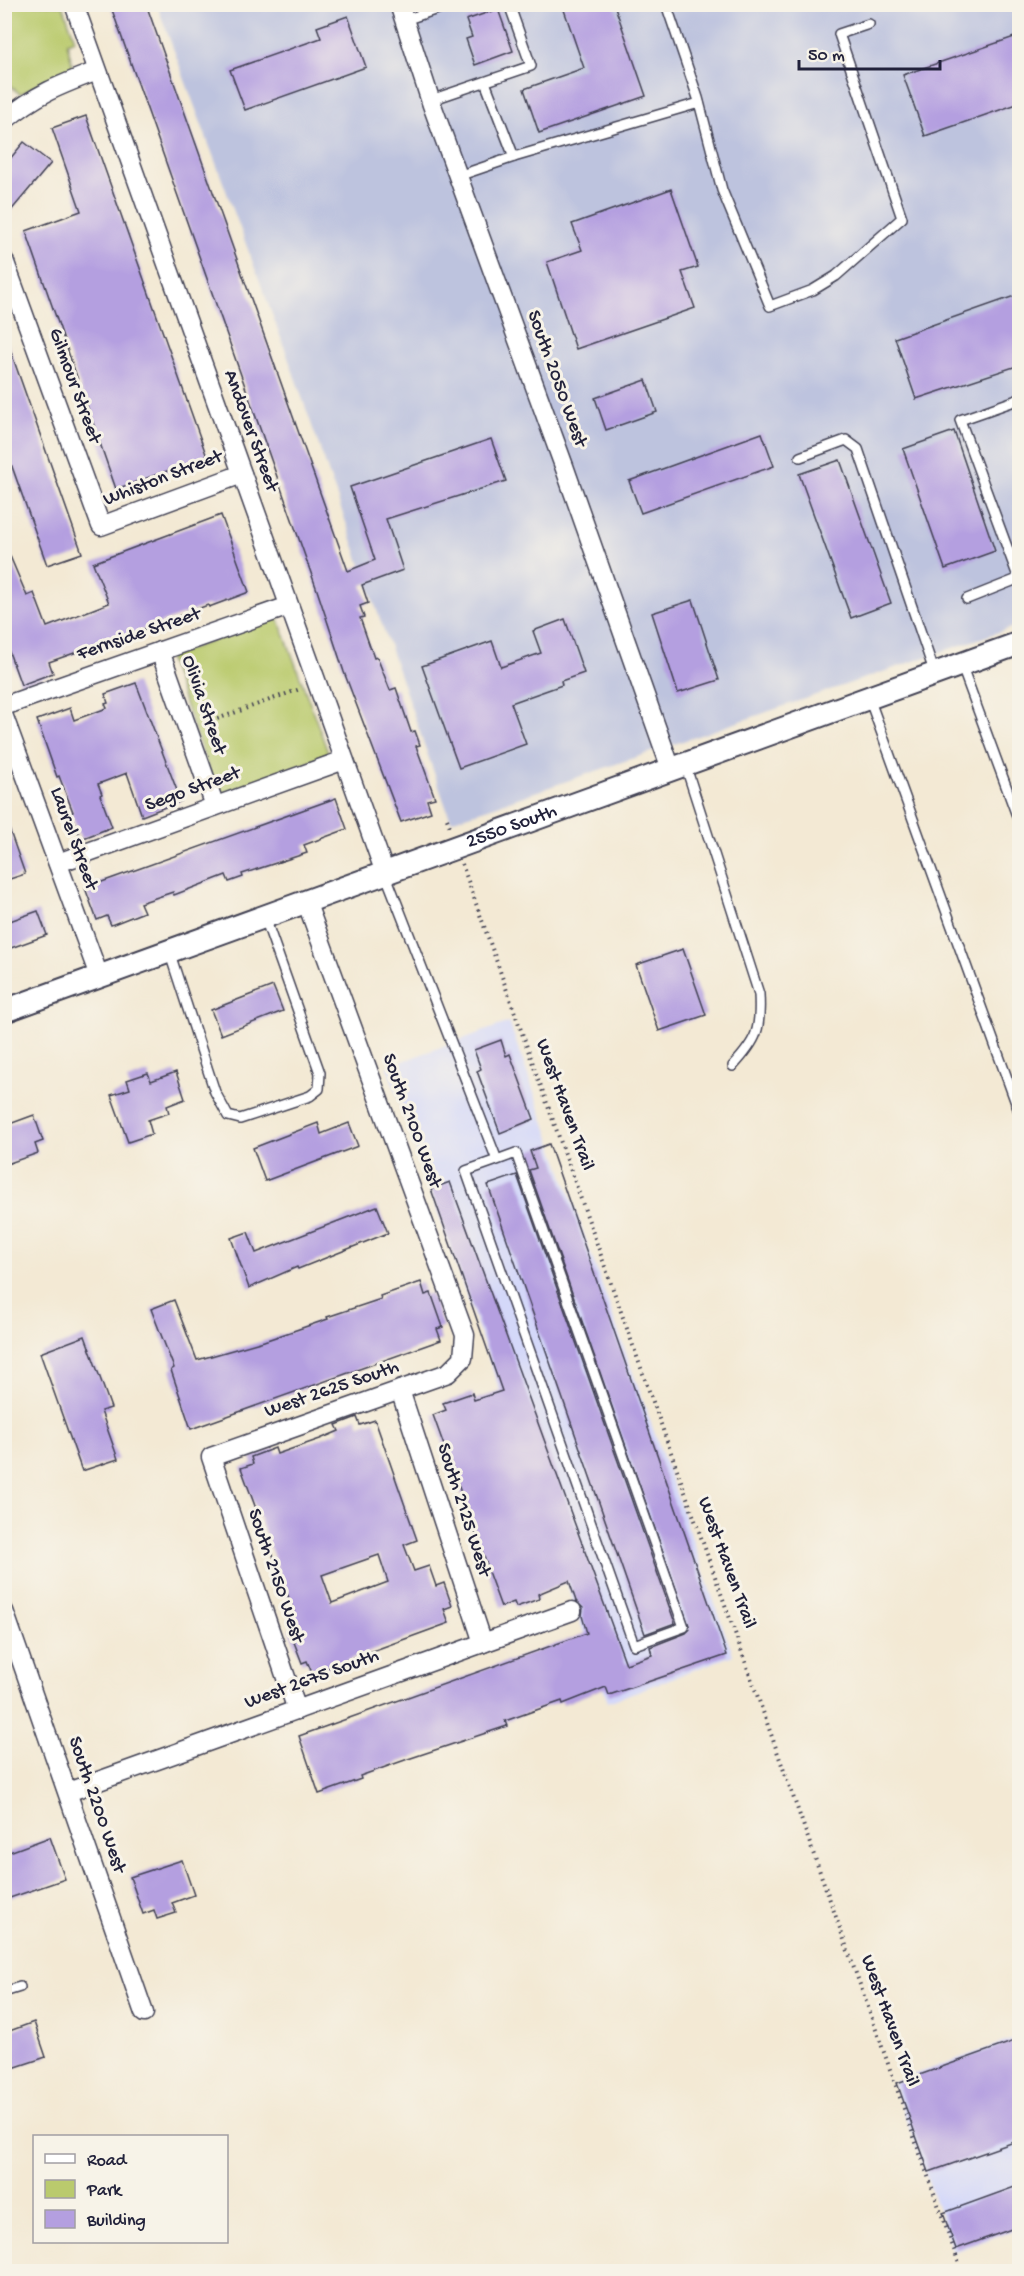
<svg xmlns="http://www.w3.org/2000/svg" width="1024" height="2276" viewBox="0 0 1024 2276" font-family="'Gochi Hand',sans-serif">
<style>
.built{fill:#d4d8f9}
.industrial{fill:#bdc3de}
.green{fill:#baca6d;stroke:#6e7654;stroke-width:1.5}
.building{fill:#b49fe0;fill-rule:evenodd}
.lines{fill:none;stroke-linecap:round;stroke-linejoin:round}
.service-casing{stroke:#414052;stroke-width:12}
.minor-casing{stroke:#414052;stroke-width:21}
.tertiary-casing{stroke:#414052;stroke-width:26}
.path{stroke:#414052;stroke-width:4;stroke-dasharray:1.5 4.5;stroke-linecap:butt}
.service{stroke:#fff;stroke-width:9}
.minor{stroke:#fff;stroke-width:18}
.tertiary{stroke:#fff;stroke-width:22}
.labels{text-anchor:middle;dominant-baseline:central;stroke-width:6;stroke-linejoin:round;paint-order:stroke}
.street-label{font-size:20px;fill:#22223b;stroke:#f7f3e8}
</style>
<rect width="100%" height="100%" fill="#f7f3e8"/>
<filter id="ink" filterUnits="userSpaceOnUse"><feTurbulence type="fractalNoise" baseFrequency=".0167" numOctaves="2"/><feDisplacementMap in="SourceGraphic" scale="12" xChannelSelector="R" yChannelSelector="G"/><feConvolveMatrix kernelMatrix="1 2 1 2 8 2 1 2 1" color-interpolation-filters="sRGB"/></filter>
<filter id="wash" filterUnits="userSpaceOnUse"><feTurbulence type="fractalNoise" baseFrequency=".008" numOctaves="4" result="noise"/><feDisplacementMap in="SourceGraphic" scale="24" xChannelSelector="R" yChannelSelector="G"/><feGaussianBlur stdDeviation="1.35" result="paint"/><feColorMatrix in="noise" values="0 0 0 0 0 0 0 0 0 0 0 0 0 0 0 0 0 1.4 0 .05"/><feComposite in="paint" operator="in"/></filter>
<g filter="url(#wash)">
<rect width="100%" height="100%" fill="#f3e9d4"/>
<!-- built -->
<g class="built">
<polygon points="509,1022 733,1655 608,1702 387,1067"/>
<polygon points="1019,2037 1019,2228 953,2252 893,2082"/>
</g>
<!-- industrial -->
<polygon class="industrial" points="157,5 1019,5 1019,625 451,821 285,349"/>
<!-- green -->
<g class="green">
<polygon points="5,4 63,5 75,40 67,43 73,68 20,94 5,81"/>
<polygon points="278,617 329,755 218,795 168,657"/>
</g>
<g id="blocks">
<!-- building -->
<g class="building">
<polygon points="110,4 146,4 348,571 375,560 350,487 491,439 506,481 386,519 403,570 362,585 368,603 360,606 364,617 360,618 374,658 377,657 390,690 396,688 411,732 415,731 420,745 416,746 435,798 427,800 431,812 401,822 344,672 317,590"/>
<polygon points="562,4 614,4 646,96 539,133 524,89 584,68"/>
<polygon points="498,9 513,51 475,65 466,39 472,37 466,20"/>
<polygon points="348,16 366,67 245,110 230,70 321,38 317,27"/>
<polygon points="1020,35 1020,103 925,136 903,75"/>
<polygon points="86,116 207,457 116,489 26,231 81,211 52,128"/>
<polygon points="24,142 51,163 4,219 4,166"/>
<polygon points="671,189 698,267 682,272 695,308 576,349 547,262 582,250 572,224"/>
<polygon points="1020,294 1020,365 916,399 895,338"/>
<polygon points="4,341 7,341 82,553 47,565 4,444"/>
<polygon points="646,380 657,412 606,430 595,398"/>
<polygon points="954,431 995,551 945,569 903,449"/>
<polygon points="762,433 774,466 641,513 629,481"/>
<polygon points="840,460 891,603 851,618 799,474"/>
<polygon points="221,515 249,592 209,607 208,605 81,653 80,651 49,662 53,673 21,685 4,638 4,542 27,596 34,593 47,627 109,603 93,563"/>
<polygon points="693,600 719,680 678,693 652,613"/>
<polygon points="565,619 584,673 561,681 562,685 511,703 526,744 459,768 422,666 492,641 501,667 541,653 533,631"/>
<polygon points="136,683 181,801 142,816 127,773 98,784 102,794 100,795 112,827 81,839 71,813 73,812 59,776 57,777 37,720 70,708 74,720 107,708 105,704 108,703 105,694"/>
<polygon points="336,798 347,829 304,845 307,853 242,874 243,877 229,882 226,875 174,895 173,892 140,903 144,912 111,925 107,916 97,920 85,888"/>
<polygon points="7,823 25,874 4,881 4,824"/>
<polygon points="38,911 47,935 8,949 4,939 4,923"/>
<polygon points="683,949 706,1015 659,1031 636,965"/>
<polygon points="273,986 283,1011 221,1035 211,1010"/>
<polygon points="501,1040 506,1056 510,1054 534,1119 500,1133 477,1071 481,1069 474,1050"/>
<polygon points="176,1072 185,1099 167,1106 169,1113 148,1120 152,1134 128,1142 111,1095 130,1089 127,1080 148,1073 151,1081"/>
<polygon points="34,1115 43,1141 35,1144 38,1153 4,1165 4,1126"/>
<polygon points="318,1123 321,1134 349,1123 358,1146 265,1181 253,1148"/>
<polygon points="549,1144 727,1655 609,1695 606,1687 563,1704 562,1701 505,1721 507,1726 408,1759 360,1776 361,1779 319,1794 299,1736 587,1633 582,1616 583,1608 576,1601 569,1581 538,1594 539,1599 516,1607 514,1602 501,1607 486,1566 487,1565 433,1415 446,1410 443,1403 472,1393 474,1400 502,1391 431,1189 450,1182 626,1664 652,1655 650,1647 686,1633 690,1629 529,1170 536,1168 530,1151"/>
<polygon points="517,1175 675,1623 645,1634 488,1185"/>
<polygon points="377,1206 388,1233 298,1269 297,1267 249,1288 231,1238 248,1232 256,1253"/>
<polygon points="421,1282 425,1295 431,1293 443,1327 437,1329 441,1340 191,1429 171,1370 174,1368 151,1309 174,1300 197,1360 264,1341 328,1319 327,1317 381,1299 380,1296"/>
<polygon points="85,1336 111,1408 101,1411 118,1459 82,1471 40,1353"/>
<path d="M 357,1417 L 360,1425 L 375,1420 L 417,1540 L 404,1545 L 414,1571 L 429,1566 L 436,1586 L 444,1583 L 452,1606 L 444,1609 L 449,1623 L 312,1673 L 307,1661 L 302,1663 L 289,1629 L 295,1627 L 290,1614 L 294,1612 L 241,1468 L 253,1464 L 251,1457 L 275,1448 L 277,1454 L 320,1439 L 339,1431 L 336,1425 ZM 379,1555 L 388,1582 L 332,1603 L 322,1575 Z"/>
<polygon points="50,1837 65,1879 4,1900 4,1854"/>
<polygon points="182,1860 194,1895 172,1903 176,1913 157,1919 154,1910 143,1914 130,1877"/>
<polygon points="34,2022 46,2057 4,2071 4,2033"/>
<polygon points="1020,2039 1020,2140 929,2172 897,2083"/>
<polygon points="1020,2185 1020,2226 956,2249 943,2213"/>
</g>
</g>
</g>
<g filter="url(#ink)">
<use href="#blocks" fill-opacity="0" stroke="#414052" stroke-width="1.5"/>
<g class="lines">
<!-- service casing -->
<g class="service-casing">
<g id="service">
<polyline points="666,4 698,98 722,190 770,306 813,290 836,276 902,218 839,34 869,24"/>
<polyline points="405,20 452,4"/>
<polyline points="485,82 514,157"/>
<polyline points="431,100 531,66 509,4"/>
<polyline points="458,176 514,157 699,103"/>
<polyline points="1020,399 960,420 1020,582"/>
<polyline points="800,457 846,440 858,449 935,674"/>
<polyline points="967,599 1020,578"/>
<polyline points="961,664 1020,824"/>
<polyline points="869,698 1020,1114"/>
<path d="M 685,764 L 759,994 C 761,1030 757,1040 733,1066"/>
<polyline points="385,873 497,1160 516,1153 684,1627 634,1645 466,1171 497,1160"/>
<polyline points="169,951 215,1092 228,1116 240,1119 310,1096 319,1089 320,1073 265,918"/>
<polyline points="4,1992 20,1987"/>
</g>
</g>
<!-- minor casing -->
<g class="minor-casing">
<g id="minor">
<polyline points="74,4 385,873"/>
<polyline points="399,4 432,105 564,466 671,769"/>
<path d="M 4,121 C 36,94 60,85 97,71"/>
<polyline points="4,260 101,526 242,474"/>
<polyline points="160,651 215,806"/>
<polyline points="4,706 289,606"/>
<polyline points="4,717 99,976"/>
<polyline points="58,863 344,760"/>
<polyline points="400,1390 483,1643"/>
<polyline points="4,1611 144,2013"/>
<polyline points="297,1710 211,1457 448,1373 463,1358 465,1335 306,901"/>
<polyline points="68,1792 572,1611"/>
</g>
</g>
<!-- tertiary casing -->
<g class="tertiary-casing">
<g id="tertiary">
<path id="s1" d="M 4,1011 L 1020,643"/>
</g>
</g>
<!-- path -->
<g class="path">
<polyline points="206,723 300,689"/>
<polyline points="447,819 451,829"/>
<polyline points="462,864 962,2272"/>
</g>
<!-- service -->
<use href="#service" class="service"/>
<!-- minor -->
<use href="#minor" class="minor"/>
<!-- tertiary -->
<use href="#tertiary" class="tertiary"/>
</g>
</g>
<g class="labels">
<!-- street labels -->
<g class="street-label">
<text transform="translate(556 379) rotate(70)">South 2050 West</text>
<text transform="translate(74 386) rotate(70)">Gilmour Street</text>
<text transform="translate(250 431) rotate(70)">Andover Street</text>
<text transform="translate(163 479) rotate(-21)">Whiston Street</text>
<text transform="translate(139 635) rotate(-19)">Fernside Street</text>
<text transform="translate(203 705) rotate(71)">Olivia Street</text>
<text transform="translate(193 790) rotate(-20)">Sego Street</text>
<text stroke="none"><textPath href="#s1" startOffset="540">2550 South</textPath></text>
<text transform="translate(73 839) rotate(70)">Laurel Street</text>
<text transform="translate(564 1105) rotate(70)">West Haven Trail</text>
<text transform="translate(411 1121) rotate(70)">South 2100 West</text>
<text transform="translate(332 1390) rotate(-19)">West 2625 South</text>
<text transform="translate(463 1510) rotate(72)">South 2125 West</text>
<text transform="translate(726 1563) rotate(70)">West Haven Trail</text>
<text transform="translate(275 1576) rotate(71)">South 2150 West</text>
<text transform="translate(312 1680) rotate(-20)">West 2675 South</text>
<text transform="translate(96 1805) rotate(71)">South 2200 West</text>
<text transform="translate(889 2021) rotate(70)">West Haven Trail</text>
</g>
</g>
<!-- margin -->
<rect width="1024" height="2276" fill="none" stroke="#f7f3e8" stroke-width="24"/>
<!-- legend -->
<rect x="33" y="2135" width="195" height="108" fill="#f7f3e8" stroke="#a29fa3" stroke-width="1.5"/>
<rect x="45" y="2154" width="30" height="9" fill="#ffffff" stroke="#a29fa3" stroke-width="1.5"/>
<text x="87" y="2165" font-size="18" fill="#22223b">Road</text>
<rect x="45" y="2180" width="30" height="18" fill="#baca6d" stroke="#a29fa3" stroke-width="1.5"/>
<text x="87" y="2195" font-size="18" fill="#22223b">Park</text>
<rect x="45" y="2210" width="30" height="18" fill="#b49fe0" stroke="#a29fa3" stroke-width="1.5"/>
<text x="87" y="2225" font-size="18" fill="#22223b">Building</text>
<!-- scale -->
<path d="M799 60v9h141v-9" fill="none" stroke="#22223b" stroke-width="3"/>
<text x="808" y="60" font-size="18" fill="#22223b" stroke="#f7f3e8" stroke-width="4.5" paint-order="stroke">50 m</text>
</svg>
